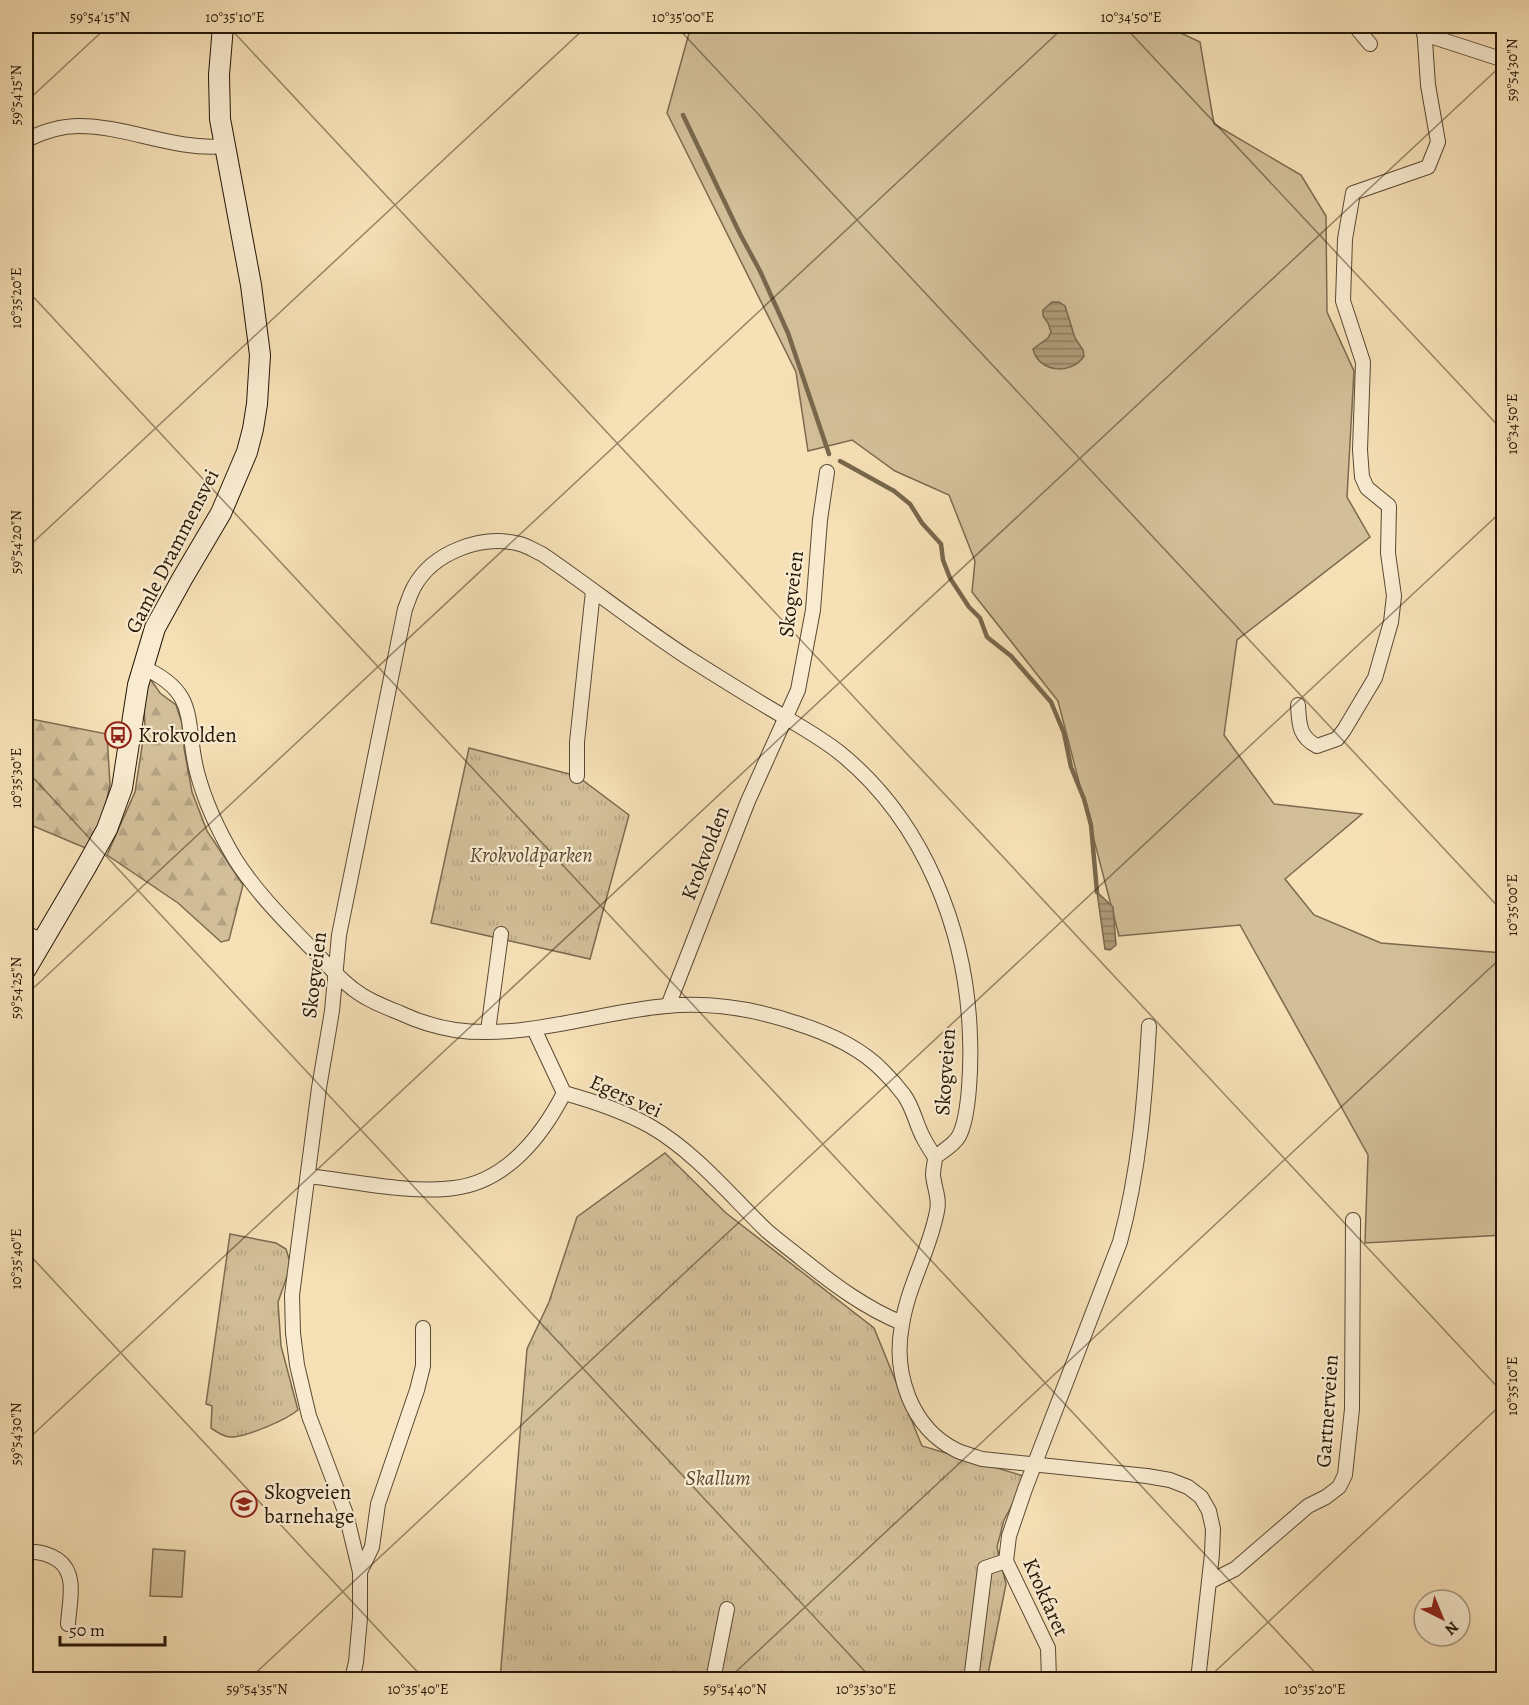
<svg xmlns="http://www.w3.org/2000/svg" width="1529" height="1705" viewBox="0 0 1529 1705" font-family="Alegreya,serif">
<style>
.green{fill:#d2be98;stroke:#7c6a4f;stroke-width:1.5}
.forest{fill:url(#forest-firs);stroke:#7c6a4f;stroke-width:1.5}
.park{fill:url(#park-tufts);stroke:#7c6a4f;stroke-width:1.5}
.water{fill:url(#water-rules);stroke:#78674c;stroke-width:1.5}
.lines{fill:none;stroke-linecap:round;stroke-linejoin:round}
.stream{stroke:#78674c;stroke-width:4.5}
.minor-casing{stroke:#594932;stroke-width:16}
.secondary-casing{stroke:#251706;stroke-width:22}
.minor{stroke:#f9ebd0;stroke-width:14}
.secondary{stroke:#f9ebd0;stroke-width:20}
.ticks{fill:none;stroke:#251706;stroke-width:1.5;stroke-opacity:0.45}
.labels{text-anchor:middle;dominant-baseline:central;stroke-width:4.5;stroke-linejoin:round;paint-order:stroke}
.street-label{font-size:21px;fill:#251706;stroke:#f9ebd0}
.poi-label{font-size:21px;fill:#251706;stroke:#f9ebd0;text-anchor:start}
.park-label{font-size:21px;font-style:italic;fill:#594932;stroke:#f9ebd0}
.neatline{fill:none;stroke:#251706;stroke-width:2}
.ticks-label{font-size:15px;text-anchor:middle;fill:#251706}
</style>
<defs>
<pattern id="forest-firs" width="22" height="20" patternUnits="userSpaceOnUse" patternTransform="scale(1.5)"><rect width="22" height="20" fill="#d2be98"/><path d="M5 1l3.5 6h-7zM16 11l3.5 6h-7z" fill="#b4a382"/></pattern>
<pattern id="park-tufts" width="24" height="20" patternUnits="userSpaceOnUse" patternTransform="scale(1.5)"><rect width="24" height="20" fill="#d2be98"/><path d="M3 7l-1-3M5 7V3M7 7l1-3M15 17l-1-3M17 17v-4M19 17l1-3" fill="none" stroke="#b4a382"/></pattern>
<pattern id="water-rules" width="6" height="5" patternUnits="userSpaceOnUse" patternTransform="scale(1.5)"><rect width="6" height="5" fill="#af9c7a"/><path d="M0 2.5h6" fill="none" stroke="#8e7e62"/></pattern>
</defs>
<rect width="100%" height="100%" fill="#f6e0b6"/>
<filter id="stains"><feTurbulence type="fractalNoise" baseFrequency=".00333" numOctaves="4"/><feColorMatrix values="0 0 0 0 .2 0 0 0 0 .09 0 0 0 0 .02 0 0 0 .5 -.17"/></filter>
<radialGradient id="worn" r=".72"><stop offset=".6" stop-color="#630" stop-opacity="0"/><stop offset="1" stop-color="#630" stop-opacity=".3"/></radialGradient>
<!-- green -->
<g class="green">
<polygon points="691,26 1166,26 1200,42 1214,124 1301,175 1326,216 1327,312 1354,371 1347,497 1370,537 1237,640 1224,735 1274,804 1362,814 1285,879 1314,915 1381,943 1503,953 1503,1235 1365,1243 1368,1155 1240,925 1119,936 1058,701 972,592 975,561 949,495 895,471 852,440 808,451 796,372 667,113"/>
<polygon points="153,1549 185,1551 182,1597 150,1596"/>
</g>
<!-- forest -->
<g class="forest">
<polygon points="142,667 160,693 176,705 182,723 184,748 192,792 207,831 243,885 229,940 221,942 178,903 107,855 135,792 145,727"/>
<polygon points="26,718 107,734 110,785 95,852 26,823"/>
</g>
<!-- park -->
<g class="park">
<polygon points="469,748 577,776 629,815 590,959 431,923"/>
<polygon points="665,1153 726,1213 874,1328 922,1446 1027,1477 1004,1520 997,1547 1006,1584 987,1679 500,1680 527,1349 549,1302 577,1217"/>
<path d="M 230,1234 L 276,1243 L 286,1249 L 291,1265 L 278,1302 L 281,1346 L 298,1410 C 286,1420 248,1436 233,1437 C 225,1438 217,1432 211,1428 L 212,1406 L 206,1404 Z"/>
</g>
<!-- water -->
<g class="water">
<path d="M 1052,302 L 1059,302 L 1065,306 L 1075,338 L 1083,350 L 1084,356 C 1071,376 1038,372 1033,349 L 1048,338 L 1051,332 L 1048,323 L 1043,316 L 1043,310 Z"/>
<polygon points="1097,892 1113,907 1116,945 1110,950 1105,949"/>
</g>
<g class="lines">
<!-- stream -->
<g class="stream">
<polyline points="683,115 740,234 760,271 788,333 829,454"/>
<polyline points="840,461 894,491 910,504 922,523 941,544 943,560 950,578 969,607 980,618 987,637 1011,656 1051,702 1064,733 1071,767 1084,799 1091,825 1097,892"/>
</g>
<!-- minor casing -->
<g class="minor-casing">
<g id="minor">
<polyline points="1355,26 1370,44"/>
<polyline points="1424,34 1504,60"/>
<path d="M 26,140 C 42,132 60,126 79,126 C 128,126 175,151 224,146"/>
<path d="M 142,667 C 201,693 184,722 197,772 C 205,803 219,832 235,859 C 256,892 284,920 311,948 C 325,962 337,977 353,989 C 367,1000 383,1006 400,1013 C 417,1021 436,1027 455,1030 C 523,1040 598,1012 666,1006 C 710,1002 755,1009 796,1023 C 828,1033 860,1047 883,1071 C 891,1079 898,1087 904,1095 C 914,1109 916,1125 924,1139 C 927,1145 931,1151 935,1157"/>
<path d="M 1298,705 C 1299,724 1299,737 1317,746 L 1337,739 L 1344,730 L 1375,678 L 1391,622 L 1394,596 L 1388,553 L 1389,506 L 1367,488 L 1362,477 L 1360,450 L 1363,362 L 1343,301 L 1345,239 L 1353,193 L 1428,167 L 1438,142 L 1428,85 L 1424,26"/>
<polyline points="577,776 577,742 593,591"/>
<polyline points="26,933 42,941"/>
<polyline points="668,1006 748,801 798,690 813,610 820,520 827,472"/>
<polyline points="534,1029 564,1093"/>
<polyline points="488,1031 501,934"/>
<path d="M 564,1093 C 593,1101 623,1111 650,1126 C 695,1152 729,1194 766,1230 C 777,1240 790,1249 802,1259 C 833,1284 865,1308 902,1323"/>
<path d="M 308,1176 C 352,1181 412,1194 454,1188 C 506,1182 542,1136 564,1093"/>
<path d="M 26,1552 C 38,1551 47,1553 58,1560 C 78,1574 69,1603 68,1624"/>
<polyline points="360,1572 372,1547 378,1504 417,1390 423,1366 423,1328"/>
<polyline points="1209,1582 1235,1569 1308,1506 1326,1497 1339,1487 1345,1475 1352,1409 1353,1220"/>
<path d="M 352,1680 L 356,1662 L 360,1618 L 360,1572 L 346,1514 L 309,1416 L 297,1365 L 293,1333 L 292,1295 L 319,1088 L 332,1011 L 339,935 L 405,609 C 408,602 410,594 414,587 C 433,552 482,534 520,544 C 528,546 535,551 542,554 C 592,588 639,626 690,659 C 717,676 744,693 771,709 C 794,723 819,736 840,753 C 924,821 967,931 970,1037 C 971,1061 970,1115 959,1136 C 954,1145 943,1151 935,1157 C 935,1162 933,1169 933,1175 C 934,1187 940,1199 937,1211 C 930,1250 908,1285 902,1325 C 893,1372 910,1427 956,1450 C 964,1454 974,1456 982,1459 L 1147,1476 L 1170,1480 L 1188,1487 L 1201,1497 L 1209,1511 L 1213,1529 L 1212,1554 L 1198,1680"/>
<polyline points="713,1680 727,1609"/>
<polyline points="971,1680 985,1568 1006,1561"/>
<path d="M 1049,1680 L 1048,1648 L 1006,1561 L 1009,1536 L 1025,1489 L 1120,1242 C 1139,1171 1145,1100 1149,1026"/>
</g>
</g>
<!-- secondary casing -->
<g class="secondary-casing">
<polyline id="secondary" points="26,969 86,867 107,829 122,788 138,685 155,628 182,579 221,513 247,452 253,429 257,404 260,355 251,285 220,119 219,75 223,26"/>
</g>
<!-- minor -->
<use href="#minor" class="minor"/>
<!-- secondary -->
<use href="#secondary" class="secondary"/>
</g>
<!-- ticks -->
<path class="ticks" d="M 228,26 L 1504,1394M 676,26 L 1504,913M 1124,26 L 1504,432M 26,102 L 108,26M 26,289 L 1322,1680M 26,549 L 587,26M 26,770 L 873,1680M 26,995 L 1065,26M 26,1251 L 425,1680M 26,1441 L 1504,63M 248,1680 L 1504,509M 727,1680 L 1504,955M 1206,1680 L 1504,1402"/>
<!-- icons -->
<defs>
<g id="bus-ring" transform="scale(1.35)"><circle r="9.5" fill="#f9ebd0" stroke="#8f2418" stroke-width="1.5"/><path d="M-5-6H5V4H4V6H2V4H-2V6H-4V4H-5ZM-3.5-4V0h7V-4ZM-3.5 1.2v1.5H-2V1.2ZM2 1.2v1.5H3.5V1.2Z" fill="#8f2418"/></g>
<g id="school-ring" transform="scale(1.35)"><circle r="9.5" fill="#f9ebd0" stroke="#8f2418" stroke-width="1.5"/><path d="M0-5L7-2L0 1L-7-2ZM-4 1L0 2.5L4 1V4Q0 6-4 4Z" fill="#8f2418"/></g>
</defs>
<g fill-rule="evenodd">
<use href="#bus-ring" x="118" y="735"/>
<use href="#school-ring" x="244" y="1504"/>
</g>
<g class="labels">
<!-- street labels -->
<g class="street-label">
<text transform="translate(172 551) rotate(-63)">Gamle Drammensvei</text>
<text transform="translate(791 594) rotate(-83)">Skogveien</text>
<text transform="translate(705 853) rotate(-69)">Krokvolden</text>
<text transform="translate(314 975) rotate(-83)">Skogveien</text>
<text transform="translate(945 1072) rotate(-86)">Skogveien</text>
<text transform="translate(626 1096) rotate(24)">Egers vei</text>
<text transform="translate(1327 1411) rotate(-86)">Gartnerveien</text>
<text transform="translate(1046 1597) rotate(66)">Krokfaret</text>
</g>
<!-- poi labels -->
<g class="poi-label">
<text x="138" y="735">Krokvolden</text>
<text x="264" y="1492">Skogveien<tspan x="264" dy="24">barnehage</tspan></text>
</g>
<!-- park labels -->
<g class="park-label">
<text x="531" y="855">Krokvoldparken</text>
<text x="718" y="1478">Skallum</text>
</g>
</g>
<!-- margin -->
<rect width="1529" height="1705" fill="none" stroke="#f6e0b6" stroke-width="66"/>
<!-- north arrow -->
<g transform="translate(1442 1618) rotate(137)"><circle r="28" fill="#f9ebd0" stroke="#a4967f" stroke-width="1.5"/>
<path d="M0-4.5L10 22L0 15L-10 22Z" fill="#8f2418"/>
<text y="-9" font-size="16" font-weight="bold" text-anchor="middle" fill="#251706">N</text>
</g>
<!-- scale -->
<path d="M60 1636v9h105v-9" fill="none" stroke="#251706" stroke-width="3"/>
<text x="69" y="1636" font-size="18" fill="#251706" stroke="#f9ebd0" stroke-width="4.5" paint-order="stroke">50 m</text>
<rect x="33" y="33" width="1463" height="1639" class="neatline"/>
<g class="ticks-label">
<text x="100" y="22">59°54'15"N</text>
<text x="235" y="22">10°35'10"E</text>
<text x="683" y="22">10°35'00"E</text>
<text x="1131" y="22">10°34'50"E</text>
<text transform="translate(1512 70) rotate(-90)" y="5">59°54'30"N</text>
<text transform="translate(16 95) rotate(-90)" y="5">59°54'15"N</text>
<text transform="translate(16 298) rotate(-90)" y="5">10°35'20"E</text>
<text transform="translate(1512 424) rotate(-90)" y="5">10°34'50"E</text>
<text transform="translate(16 542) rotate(-90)" y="5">59°54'20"N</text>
<text transform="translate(16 778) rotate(-90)" y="5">10°35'30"E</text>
<text transform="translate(1512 905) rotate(-90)" y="5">10°35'00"E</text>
<text transform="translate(16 988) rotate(-90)" y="5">59°54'25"N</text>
<text transform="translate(16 1259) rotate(-90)" y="5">10°35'40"E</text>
<text transform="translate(1512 1386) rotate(-90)" y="5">10°35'10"E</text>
<text transform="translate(16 1434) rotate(-90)" y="5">59°54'30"N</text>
<text x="257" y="1694">59°54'35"N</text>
<text x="418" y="1694">10°35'40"E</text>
<text x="735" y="1694">59°54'40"N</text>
<text x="866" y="1694">10°35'30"E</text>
<text x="1315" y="1694">10°35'20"E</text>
</g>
<rect width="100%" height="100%" filter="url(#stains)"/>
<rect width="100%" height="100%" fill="url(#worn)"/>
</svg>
